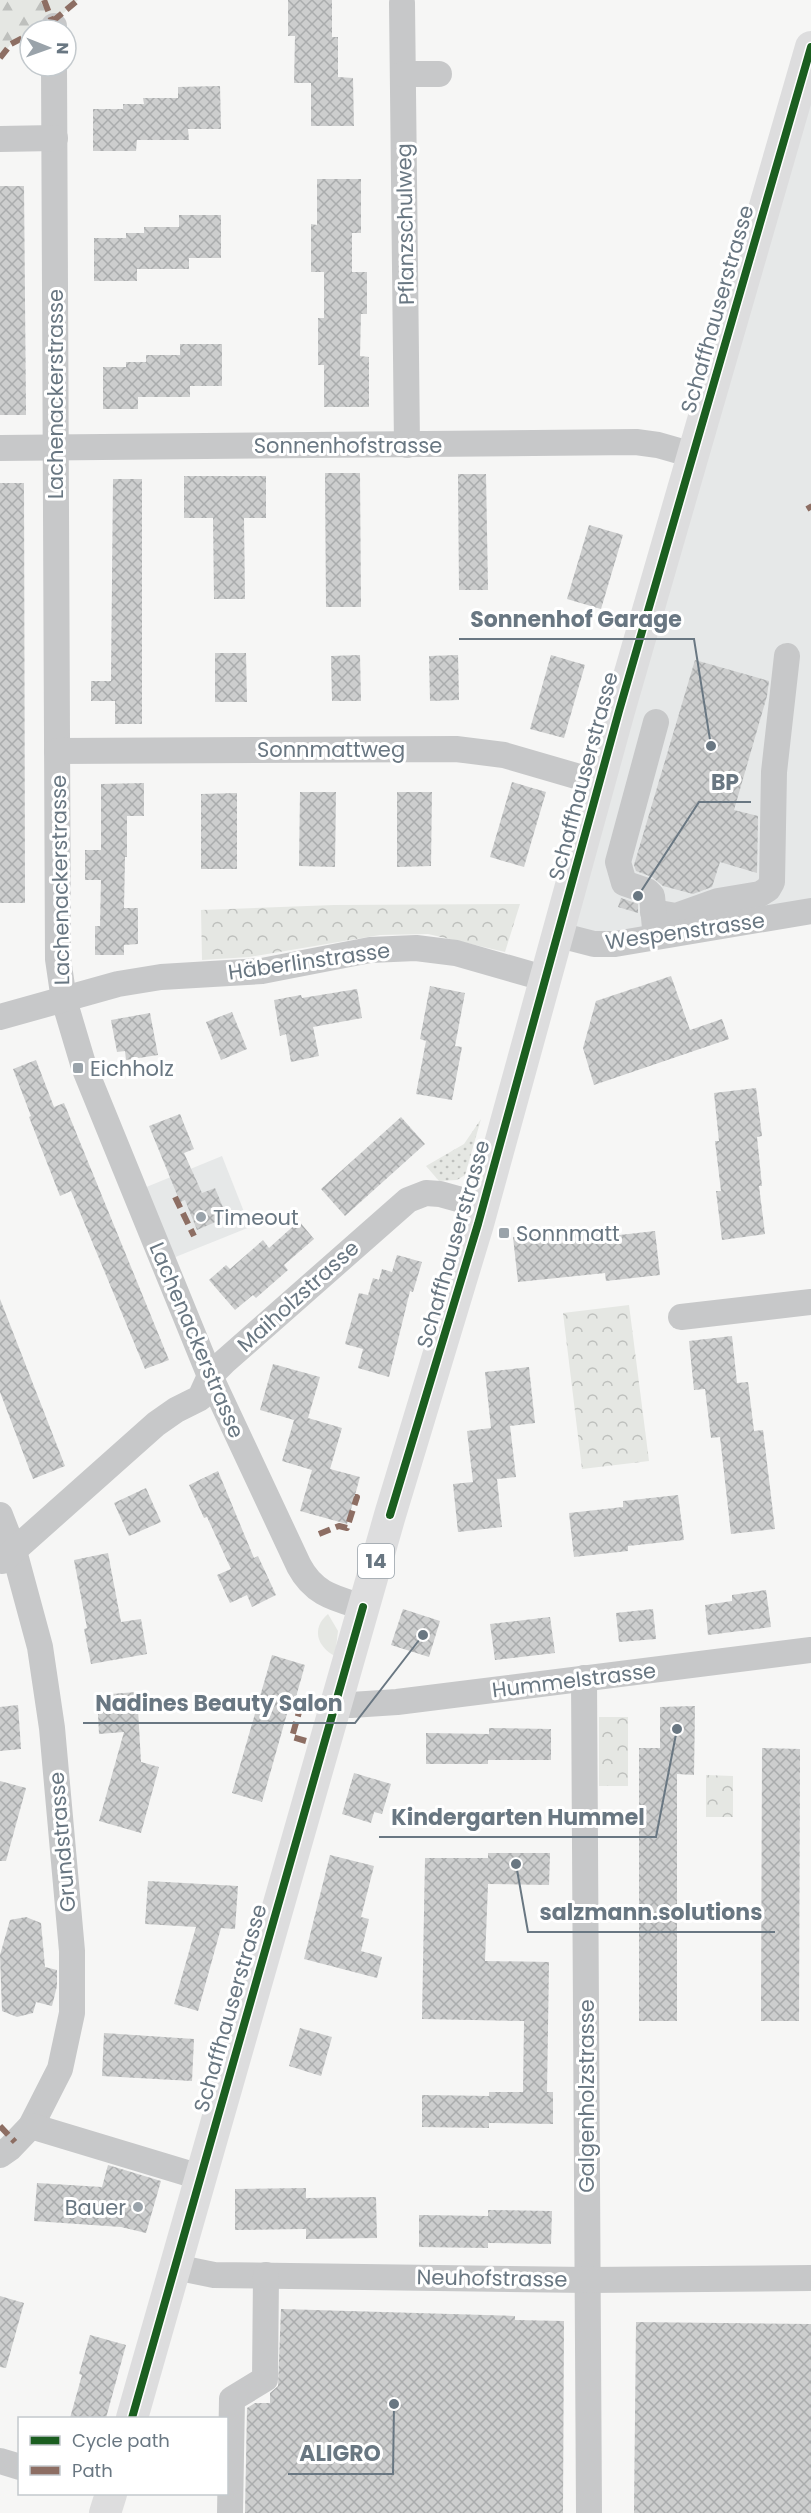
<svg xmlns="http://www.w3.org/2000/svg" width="811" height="2513" viewBox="0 0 811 2513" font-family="Poppins,sans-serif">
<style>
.built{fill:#e6e8e8}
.grass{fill:#e5e7e3}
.forest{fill:url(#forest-firs)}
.park{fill:url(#park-crowns)}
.garden{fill:url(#garden-dots)}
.building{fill:url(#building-cross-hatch)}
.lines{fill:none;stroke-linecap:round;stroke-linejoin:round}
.minor{stroke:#c7c8c9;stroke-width:26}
.major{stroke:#ddddde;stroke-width:32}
.quiet{stroke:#8d6e63;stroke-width:6;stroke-dasharray:12 6;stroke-linecap:butt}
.cycleway-casing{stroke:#fff;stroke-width:11}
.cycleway{stroke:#1b5e20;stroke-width:8}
.poi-dot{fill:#9aa3aa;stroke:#fff;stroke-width:2}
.labels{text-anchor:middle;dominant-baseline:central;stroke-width:6;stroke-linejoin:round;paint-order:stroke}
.shield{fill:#fff;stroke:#96a0a8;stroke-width:1.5}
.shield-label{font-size:20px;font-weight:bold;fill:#697782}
.street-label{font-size:21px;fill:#697782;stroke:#fff}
.poi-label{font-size:21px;fill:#697782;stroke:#fff;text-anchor:start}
.leader{fill:none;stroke:#697782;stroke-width:2}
.callout-dot{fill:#697782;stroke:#fff;stroke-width:2}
.callout-label{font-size:22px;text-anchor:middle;font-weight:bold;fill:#697782;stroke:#fff;stroke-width:6;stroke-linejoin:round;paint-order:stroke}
</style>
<defs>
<pattern id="forest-firs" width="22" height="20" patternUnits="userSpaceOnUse" patternTransform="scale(1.5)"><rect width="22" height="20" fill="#e5e7e3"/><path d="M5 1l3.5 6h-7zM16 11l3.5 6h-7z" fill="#bec0bd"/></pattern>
<pattern id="park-crowns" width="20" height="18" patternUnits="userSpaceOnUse" patternTransform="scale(1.5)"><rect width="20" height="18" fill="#e5e7e3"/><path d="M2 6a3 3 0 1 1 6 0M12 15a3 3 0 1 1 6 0" fill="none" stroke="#bec0bd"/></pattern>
<pattern id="garden-dots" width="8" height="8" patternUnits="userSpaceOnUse" patternTransform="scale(1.5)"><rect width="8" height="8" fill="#e5e7e3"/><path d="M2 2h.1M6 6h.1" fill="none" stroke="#bec0bd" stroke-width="1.8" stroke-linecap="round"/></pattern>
<pattern id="building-cross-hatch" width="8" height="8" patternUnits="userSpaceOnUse" patternTransform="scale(1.5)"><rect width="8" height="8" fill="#cdcece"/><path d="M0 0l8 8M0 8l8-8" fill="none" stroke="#aaacad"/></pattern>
</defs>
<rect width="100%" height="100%" fill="#f6f6f5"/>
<!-- built -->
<g class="built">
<polygon points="811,47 811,911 615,944 559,935"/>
<polygon points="222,1156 250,1227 173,1258 144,1188"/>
</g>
<!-- grass -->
<path class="grass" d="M 328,1614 L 338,1631 L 335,1656 C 317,1647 311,1628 328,1614 Z"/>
<!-- forest -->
<path class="forest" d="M 0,0 L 78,0 C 65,11 49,30 30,30 L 30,34 L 11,44 L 0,58 Z"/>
<!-- park -->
<g class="park">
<polygon points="520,904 505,952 428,934 380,935 249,957 202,960 201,910 334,905"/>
<polygon points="629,1305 649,1461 582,1469 563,1313"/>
<rect x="599" y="1717" width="29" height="69"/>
<polygon points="706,1775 733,1776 733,1817 706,1817"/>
</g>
<!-- garden -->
<polygon class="garden" points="481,1119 465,1175 457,1180 439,1181 426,1166 464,1144"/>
<!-- building -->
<g class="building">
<polygon points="288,0 332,0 332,37 338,37 338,77 353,78 354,126 311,126 311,83 294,83 295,36 288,36"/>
<polygon points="220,86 221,129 188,129 189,140 137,140 136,151 93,151 93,109 123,109 123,104 144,104 143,98 178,98 178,87"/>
<polygon points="317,179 361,179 361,233 352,233 352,272 367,272 367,314 361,314 360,356 369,357 369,407 324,407 324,365 318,365 318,318 324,318 324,272 311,272 311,224 317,225"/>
<polygon points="0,186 24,186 26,415 0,415"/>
<polygon points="179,215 221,215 221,258 189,258 189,269 137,269 137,281 94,281 94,238 126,238 126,233 144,233 144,227 179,227"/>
<polygon points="180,344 222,344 222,386 190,386 190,397 138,397 138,409 103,409 103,367 126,367 126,362 146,362 146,355 180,355"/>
<polygon points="325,473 360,473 361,607 326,607"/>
<polygon points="458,474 486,474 488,590 459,590"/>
<polygon points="184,476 266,476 266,518 244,518 245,599 214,599 213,518 184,518"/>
<polygon points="113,479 142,479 142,724 115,724 115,701 91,701 91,681 111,681"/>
<polygon points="0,483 24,483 25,903 0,903"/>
<polygon points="589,525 623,535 601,609 567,599"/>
<polygon points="215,653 246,653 247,702 215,702"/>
<polygon points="360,655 361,701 332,701 331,656"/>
<polygon points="458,655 459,700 430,701 429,656"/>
<polygon points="551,655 585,665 564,738 530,729"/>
<polygon points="695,660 769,681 767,696 734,810 758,816 757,873 720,862 712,887 693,894 663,886 652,877 636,871 634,865"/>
<polygon points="512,782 546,792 524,867 490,857"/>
<polygon points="144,783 144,816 127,816 127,857 125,857 124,908 138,908 138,944 124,945 124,955 95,955 95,926 100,926 101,880 85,880 85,850 101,850 101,784"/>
<polygon points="300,792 336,792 335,867 299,866"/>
<polygon points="397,792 432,792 431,866 397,867"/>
<polygon points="237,793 237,869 201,869 201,794"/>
<polygon points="621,898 638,904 638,913 618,907"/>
<polygon points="671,976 690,1030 722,1019 729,1039 594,1085 583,1048 596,1001"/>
<polygon points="430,986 465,993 455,1046 462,1047 452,1100 416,1094 426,1041 420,1039"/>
<polygon points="357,989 362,1018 313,1027 319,1056 291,1062 286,1034 280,1036 274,1000 301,995 302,998"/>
<polygon points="232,1012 247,1049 221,1060 206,1022"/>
<polygon points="150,1013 158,1055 126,1060 125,1051 117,1052 111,1020"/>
<polygon points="36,1060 54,1107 64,1103 169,1360 145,1369 71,1191 60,1196 29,1117 31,1116 13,1069"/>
<polygon points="756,1088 762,1136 757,1137 762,1186 759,1186 765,1234 722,1240 716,1191 721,1191 715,1141 719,1141 714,1093"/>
<polygon points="180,1114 194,1149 184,1153 202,1193 215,1188 227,1217 197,1230 185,1200 180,1202 149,1126"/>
<polygon points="401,1117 425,1144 345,1216 321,1189"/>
<polygon points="299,1221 314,1239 284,1265 288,1270 256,1298 253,1295 235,1310 209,1280 226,1265 230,1269 263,1240 269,1248"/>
<polygon points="601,1228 602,1237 655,1231 660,1275 606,1281 605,1273 518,1282 513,1237"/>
<polygon points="397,1255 422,1262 413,1292 410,1291 389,1377 358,1368 363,1349 345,1344 359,1293 368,1295 373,1278 379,1280 382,1269 392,1272"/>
<polygon points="0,1299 65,1466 33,1479 0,1392"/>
<polygon points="732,1336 737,1383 748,1382 754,1431 763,1430 775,1529 731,1534 720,1437 711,1438 705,1389 694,1390 689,1341"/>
<polygon points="273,1364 320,1377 308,1418 342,1428 330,1469 360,1477 347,1524 300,1511 312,1470 282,1461 294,1420 260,1410"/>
<polygon points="529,1367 535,1423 510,1426 516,1477 497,1479 502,1527 458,1532 453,1484 473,1482 467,1431 491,1428 485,1372"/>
<polygon points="218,1471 254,1558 258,1556 276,1595 252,1607 247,1595 230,1603 217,1575 231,1569 207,1517 204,1518 189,1485"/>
<polygon points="146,1488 161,1522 129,1536 114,1503"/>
<polygon points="678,1495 684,1540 628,1546 628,1551 574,1557 569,1513 623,1507 623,1501"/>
<polygon points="108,1553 121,1622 141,1619 147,1654 91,1664 84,1629 87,1628 74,1560"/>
<polygon points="766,1590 771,1627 708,1635 705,1605 732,1601 732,1595"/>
<polygon points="403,1609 440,1621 429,1657 391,1645"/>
<polygon points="653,1609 656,1639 619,1642 616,1613"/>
<polygon points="550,1617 555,1653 495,1660 490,1624"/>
<polygon points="272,1655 305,1665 294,1704 290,1703 262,1802 232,1793"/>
<polygon points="137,1692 141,1762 159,1767 141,1833 99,1821 124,1732 99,1734 97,1695"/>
<polygon points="18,1705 21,1749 0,1751 0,1707"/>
<polygon points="695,1706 694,1775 677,1774 677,2021 639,2021 639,1748 660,1748 660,1707"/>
<polygon points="489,1728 551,1729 551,1760 488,1760 488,1764 426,1764 426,1733 489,1734"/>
<polygon points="762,1748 800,1749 799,2021 761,2021"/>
<polygon points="354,1773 391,1784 382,1814 374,1812 371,1823 342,1814"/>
<polygon points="0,1781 26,1788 6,1861 0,1861"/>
<polygon points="488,1853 550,1853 549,1885 488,1884 485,1961 549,1962 547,2092 553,2092 553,2124 489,2123 489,2128 422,2127 422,2095 489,2096 489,2092 523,2092 524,2021 422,2019 425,1858 488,1858"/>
<polygon points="330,1855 374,1866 361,1917 369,1919 361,1951 382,1957 377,1978 304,1959"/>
<polygon points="148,1881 238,1886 235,1929 221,1928 198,2011 174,2004 196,1927 145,1924"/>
<polygon points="26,1917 41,1923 45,1967 57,1970 57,1986 52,2006 36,2002 33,2013 17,2017 2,2011 0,1955 10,1920"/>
<polygon points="300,2028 332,2037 321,2076 289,2066"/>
<polygon points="104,2033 194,2039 192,2081 102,2076"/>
<polygon points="108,2165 161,2181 146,2233 121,2227 34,2221 37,2183 102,2187"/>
<polygon points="306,2188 306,2198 376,2197 377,2238 306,2239 306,2229 235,2230 235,2189"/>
<polygon points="488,2210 552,2211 551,2244 488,2243 488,2248 419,2247 419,2215 488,2216"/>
<polygon points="0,2296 24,2303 6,2368 0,2367"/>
<polygon points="281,2309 515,2316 515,2320 564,2321 563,2513 245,2513 247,2408 255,2403 270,2403 270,2393 278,2386"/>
<polygon points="636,2322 811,2324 811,2513 634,2513"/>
<polygon points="90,2335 126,2345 106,2418 70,2418 82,2375 79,2374"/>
</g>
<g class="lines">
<!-- minor -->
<g class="minor">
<polyline points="402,3 407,445"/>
<polyline points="54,26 54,30"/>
<path d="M 54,66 L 58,959 L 64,1000 L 84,1067 L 210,1376 L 299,1566 C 314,1594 334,1598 363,1607"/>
<polyline points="403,74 439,74"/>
<polyline points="0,139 55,138"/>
<polyline points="0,448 636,442 658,445 693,455"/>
<polyline points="57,751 456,749 504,755 600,783"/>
<polyline points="653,912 676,916 718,901 760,894 768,889 772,882 774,772 787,656"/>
<polyline points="655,928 652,896 647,891 624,883 618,862 656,722"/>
<polyline points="559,935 594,944 615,944 811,911"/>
<polyline points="0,1017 118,984 161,977 262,971 370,950 416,948 456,953 547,979"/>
<polyline points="681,1317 811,1302"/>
<polyline points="0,1515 14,1551 40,1647 52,1728 72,1951 72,2013 60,2069 31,2126 10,2148 0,2155"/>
<polyline points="2,1561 156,1424 176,1410 200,1398 210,1376 224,1362 408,1200 426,1193 440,1194 483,1206"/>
<polyline points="584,1678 589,2513"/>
<polyline points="337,1701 351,1705 397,1702 811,1650"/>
<polyline points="31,2126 200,2177"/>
<polyline points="175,2267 214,2275 588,2280 811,2278"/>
<polyline points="0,2461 20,2467"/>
<polyline points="230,2513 232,2399 265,2379 266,2275"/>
</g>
<!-- major -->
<g class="major">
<polyline points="132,2418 390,1515 478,1224 619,711 811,47"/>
<polyline points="105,2513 111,2494"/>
</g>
<!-- quiet -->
<g class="quiet">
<polyline points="44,0 54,26"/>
<polyline points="37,30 53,21 78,0"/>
<polyline points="0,58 11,44 30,34"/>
<polyline points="808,505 811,510"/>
<polyline points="175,1197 194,1236"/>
<polyline points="319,1534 339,1526 347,1528 357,1497 355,1497"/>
<polyline points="306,1741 292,1737 301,1705 314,1709"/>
<polyline points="0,2126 15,2142"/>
</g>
<!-- cycleway casing -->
<g class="cycleway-casing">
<g id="cycleway">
<polyline points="390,1515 478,1224 619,711 811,47"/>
<polyline points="132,2418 363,1607"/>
</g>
</g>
<!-- cycleway -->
<use href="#cycleway" class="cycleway"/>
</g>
<!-- markers -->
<g class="poi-dot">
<rect x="72" y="1062" width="12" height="12" rx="3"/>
<circle cx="201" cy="1217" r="6"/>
<rect x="498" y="1227" width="12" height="12" rx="3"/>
<circle cx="138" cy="2207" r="6"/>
</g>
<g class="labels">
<!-- shield labels -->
<rect class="shield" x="358" y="1544" width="36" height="34" rx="4.5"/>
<g class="shield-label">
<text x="376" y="1561">14</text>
</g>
<!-- street labels -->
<g class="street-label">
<text transform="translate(405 224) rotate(-91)">Pflanzschulweg</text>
<text transform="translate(717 309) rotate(-74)">Schaffhauserstrasse</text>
<text transform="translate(55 394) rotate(-90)">Lachenackerstrasse</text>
<text x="348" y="445">Sonnenhofstrasse</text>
<text x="331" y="749">Sonnmattweg</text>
<text transform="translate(583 776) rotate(-75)">Schaffhauserstrasse</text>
<text transform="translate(60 880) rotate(-91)">Lachenackerstrasse</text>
<text transform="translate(685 931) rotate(-8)">Wespenstrasse</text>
<text transform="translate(309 961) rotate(-8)">Häberlinstrasse</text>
<text transform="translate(453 1244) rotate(-74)">Schaffhauserstrasse</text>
<text transform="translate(298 1296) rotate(-42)">Maiholzstrasse</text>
<text transform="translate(197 1340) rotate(67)">Lachenackerstrasse</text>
<text transform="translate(574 1680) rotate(-7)">Hummelstrasse</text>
<text transform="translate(62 1842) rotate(-95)">Grundstrasse</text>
<text transform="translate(230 2008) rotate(-74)">Schaffhauserstrasse</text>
<text transform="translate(586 2096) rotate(-90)">Galgenholzstrasse</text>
<text transform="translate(492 2278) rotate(1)">Neuhofstrasse</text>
</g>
<!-- poi labels -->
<g class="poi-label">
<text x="90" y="1068">Eichholz</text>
<text x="213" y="1217">Timeout</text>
<text x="516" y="1233">Sonnmatt</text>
<text x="126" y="2207" text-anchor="end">Bauer</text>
</g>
</g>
<!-- callouts -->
<path class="leader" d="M711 746L694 639H459M638 896L699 802H751M423 1635L355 1723H83M677 1729L656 1837H379M516 1864L528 1932H775M394 2404L393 2474H288"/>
<g class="callout-dot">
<circle cx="711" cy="746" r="6"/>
<circle cx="638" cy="896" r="6"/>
<circle cx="423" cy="1635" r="6"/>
<circle cx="677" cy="1729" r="6"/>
<circle cx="516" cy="1864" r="6"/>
<circle cx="394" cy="2404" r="6"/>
</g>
<g class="callout-label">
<text x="576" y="627">Sonnenhof Garage</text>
<text x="725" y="790">BP</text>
<text x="219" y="1711">Nadines Beauty Salon</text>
<text x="518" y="1825">Kindergarten Hummel</text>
<text x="651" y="1920">salzmann.solutions</text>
<text x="340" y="2461">ALIGRO</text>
</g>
<!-- legend -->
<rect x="18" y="2417" width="210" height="78" fill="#ffffff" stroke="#c3c9cd" stroke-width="1.5"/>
<rect x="30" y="2436" width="30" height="9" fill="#1b5e20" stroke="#c3c9cd" stroke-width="1.5"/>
<text x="72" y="2447" font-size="18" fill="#697782">Cycle path</text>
<rect x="30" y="2466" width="30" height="9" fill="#8d6e63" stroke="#c3c9cd" stroke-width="1.5"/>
<text x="72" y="2477" font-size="18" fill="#697782">Path</text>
<!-- north arrow -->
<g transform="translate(48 48) rotate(91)"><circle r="28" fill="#ffffff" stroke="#c3c9cd" stroke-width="1.5"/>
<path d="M0-4.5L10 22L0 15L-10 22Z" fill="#9aa3aa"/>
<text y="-9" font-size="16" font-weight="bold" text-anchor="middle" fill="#697782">N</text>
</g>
</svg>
